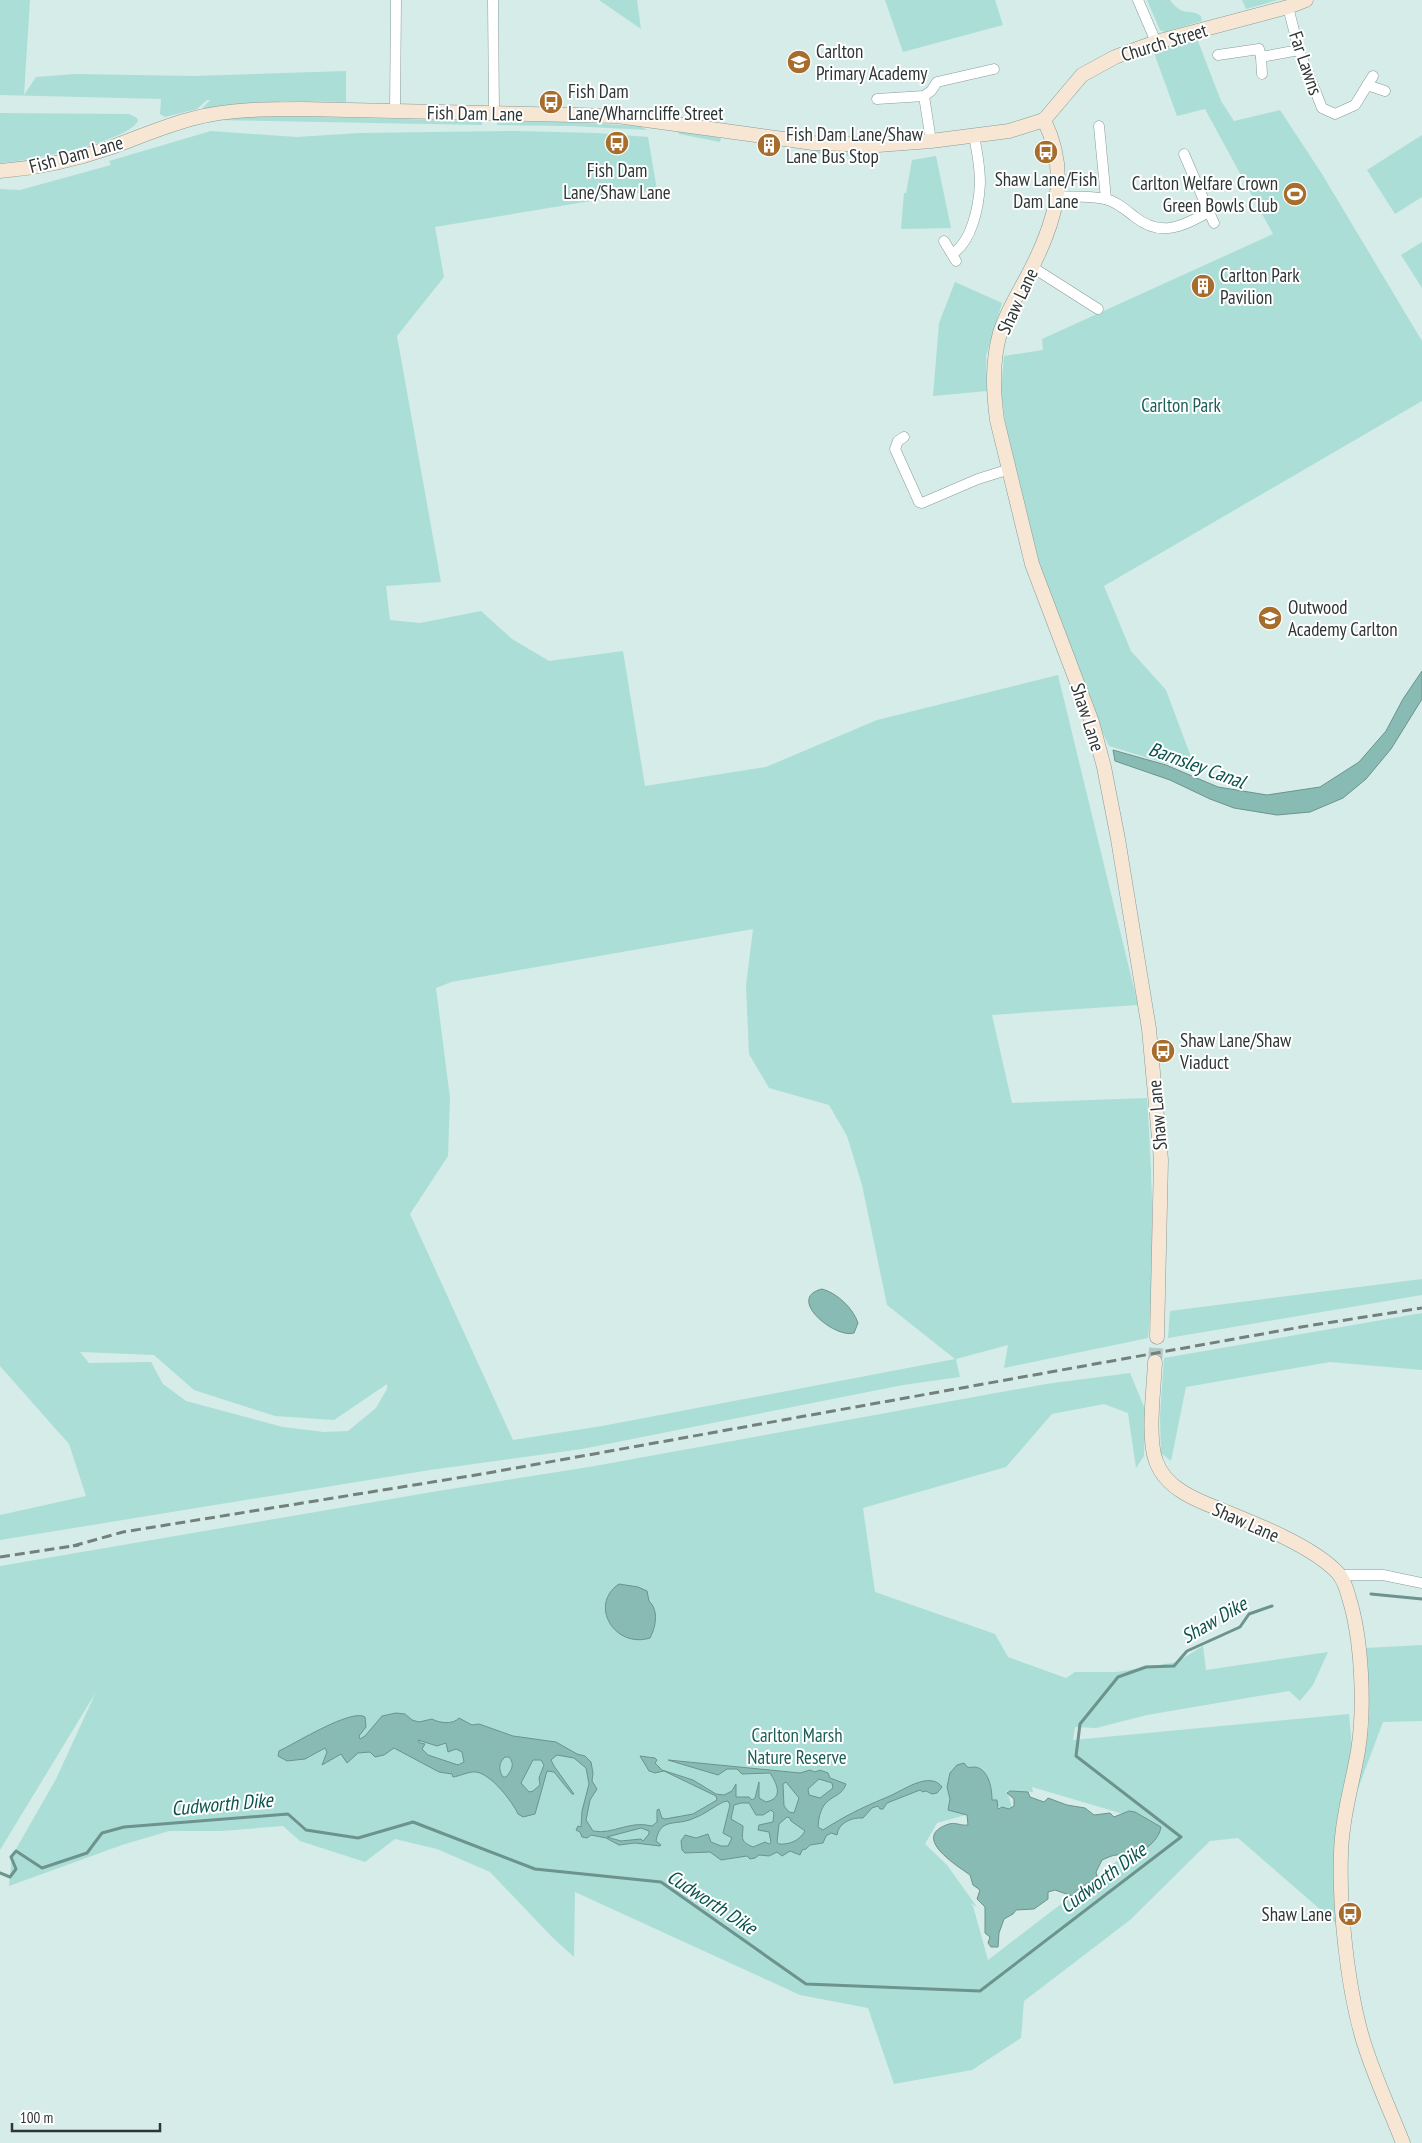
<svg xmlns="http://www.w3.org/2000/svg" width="1422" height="2143" viewBox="0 0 1422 2143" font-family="'PT Sans Narrow',sans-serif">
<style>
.green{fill:#abded7;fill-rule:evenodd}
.water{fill:#88bbb4;stroke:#6d938e;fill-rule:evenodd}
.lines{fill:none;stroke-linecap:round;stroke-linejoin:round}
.stream{stroke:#6d938e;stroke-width:3}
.secondary-tunnel{stroke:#b4c8c4;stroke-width:14;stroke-dasharray:14 7;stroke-linecap:butt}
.street-casing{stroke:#879c98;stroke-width:11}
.secondary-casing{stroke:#879c98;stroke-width:15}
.street{stroke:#fff;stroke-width:10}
.secondary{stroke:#f8e6d4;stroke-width:14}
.rail{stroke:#73807e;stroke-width:3;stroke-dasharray:10 5;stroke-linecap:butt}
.labels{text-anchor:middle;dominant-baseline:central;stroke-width:4;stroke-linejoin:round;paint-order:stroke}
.street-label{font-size:19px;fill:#2e3635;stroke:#fff}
.poi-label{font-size:19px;fill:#2e3635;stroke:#fff;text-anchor:start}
.park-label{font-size:19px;fill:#1a5f57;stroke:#fff}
.water-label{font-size:20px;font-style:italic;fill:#09544d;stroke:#fff}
</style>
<rect width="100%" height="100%" fill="#d6ece8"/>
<!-- green -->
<g class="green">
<polygon points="0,0 30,0 24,95 36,77 75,74 194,76 346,71 346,102 280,101 278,103 200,111 210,100 207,100 197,109 165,117 160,114 161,99 0,95"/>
<polygon points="599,0 637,0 641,29"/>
<polygon points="885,0 995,0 1003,25 903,52"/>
<path d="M 1147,0 L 1170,0 C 1184,19 1189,7 1201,16 L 1202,21 L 1165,32 L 1160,30 Z"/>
<polygon points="1242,0 1278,0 1246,9"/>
<polygon points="1196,36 1221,101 1234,121 1280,110 1322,174 1422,341 1422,401 1104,586 1131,651 1166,690 1197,773 1109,746 1100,727 1029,540 1008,443 1001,390 1004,356 1043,350 1042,339 1273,234 1205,109 1177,116 1153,50"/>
<path d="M 0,113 L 129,114 L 137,118 L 138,121 C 126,143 26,161 0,163 Z"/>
<polygon points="283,116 482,121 482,125 213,120 239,117"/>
<polygon points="497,121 569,122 640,126 647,130 572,126 497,125"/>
<path d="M 211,131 L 297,137 L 360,133 L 516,131 L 596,133 L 648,137 L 657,190 L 435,227 L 444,277 L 397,336 L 441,582 L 386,586 L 390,620 L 420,623 L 481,611 L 512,639 L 549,661 L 623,651 L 645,786 L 766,767 L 877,720 L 1058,675 L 1138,1005 L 992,1015 L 1012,1103 L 1147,1098 C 1152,1177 1156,1258 1148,1338 L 1004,1368 L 1008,1345 L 956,1359 L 960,1377 L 903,1385 L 582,1449 L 430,1470 L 0,1540 L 0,1515 L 86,1496 L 69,1444 L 0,1366 L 0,189 L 20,190 L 111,165 L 109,161 ZM 753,929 L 746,986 L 749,1054 L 769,1088 L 829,1105 L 847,1136 L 862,1185 L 887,1305 L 955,1359 L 602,1426 L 513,1440 L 410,1214 L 448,1156 L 450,1098 L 436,988 L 451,982 ZM 80,1352 L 154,1355 L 194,1390 L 275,1416 L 334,1420 L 387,1384 L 387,1389 L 376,1408 L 348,1431 L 324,1432 L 283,1427 L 186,1401 L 163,1384 L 151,1362 L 89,1363 Z"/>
<polygon points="677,131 721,138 720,142 679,134"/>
<polygon points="1422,135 1422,197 1395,214 1367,170"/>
<polygon points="812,149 870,153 875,156 844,156 811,153"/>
<polygon points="936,156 951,228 901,229 904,193 906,193 912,160"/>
<polygon points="1422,242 1422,288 1401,255"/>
<polygon points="955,282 1002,303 986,356 987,391 933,396 939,323"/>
<polygon points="1422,1279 1422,1295 1168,1338 1170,1311"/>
<polygon points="1422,1313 1422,1370 1330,1362 1186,1387 1171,1461 1161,1453 1160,1416 1164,1358"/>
<path d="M 1130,1373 L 1145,1409 L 1144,1456 L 1136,1468 L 1128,1413 L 1104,1404 L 1052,1414 L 1006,1467 L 863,1508 L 875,1592 L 995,1634 L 1008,1657 L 1066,1678 L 1075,1672 L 1117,1672 L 1177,1662 L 1203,1646 L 1206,1670 L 1328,1652 L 1313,1685 L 1300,1701 L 1289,1691 L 1147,1715 L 1096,1728 L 1075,1727 L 1073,1740 L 1349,1714 L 1352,1747 L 1337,1924 L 1238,1838 L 1210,1841 L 1130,1920 L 1024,2001 L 1021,2038 L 972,2070 L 894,2084 L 868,2008 L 800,1995 L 575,1892 L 574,1957 L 552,1937 L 490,1872 L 437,1849 L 395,1839 L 365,1862 L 300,1841 L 283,1826 L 221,1831 L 169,1831 L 122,1845 L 9,1886 L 12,1856 L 56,1779 L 96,1692 L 0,1850 L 0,1566 L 438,1491 L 589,1467 L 1046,1384 ZM 1032,1787 L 1130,1816 L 1151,1835 L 988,1960 L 973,1906 L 970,1903 L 977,1907 L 947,1865 L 925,1844 L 937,1823 L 998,1806 L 1013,1811 L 1007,1791 L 1033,1792 Z"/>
<polygon points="1422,1645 1422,1721 1383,1722 1356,1794 1369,1725 1365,1648"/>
</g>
<!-- water -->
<g class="water">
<polygon points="1422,671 1422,699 1391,749 1366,779 1343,798 1310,812 1277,815 1234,808 1210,799 1170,780 1115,761 1113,750 1166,765 1218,787 1267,795 1320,787 1359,762 1386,731 1403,699"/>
<path d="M 822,1289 C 837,1293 853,1308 858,1323 L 854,1333 C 835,1339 785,1298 822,1289 Z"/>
<path d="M 619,1584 L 638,1587 L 647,1591 L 649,1601 C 659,1611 656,1626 650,1638 C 615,1649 588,1605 619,1584 Z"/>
<path d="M 396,1713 L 405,1714 L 412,1720 L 419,1722 L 432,1719 C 439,1723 453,1725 459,1718 L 472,1725 L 479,1724 L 513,1736 L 556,1742 L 577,1754 L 585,1756 L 591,1762 L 593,1773 L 592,1781 L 597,1789 L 590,1800 L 586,1820 L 593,1831 C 613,1835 629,1820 652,1826 L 657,1822 L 657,1810 L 659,1809 L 662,1818 L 665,1819 L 693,1814 L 717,1800 L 716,1796 L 664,1771 L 655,1773 L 649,1771 L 640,1756 L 655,1758 L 657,1760 L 655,1763 L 662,1770 L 693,1780 L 716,1794 L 724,1795 L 732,1791 L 736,1784 L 736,1797 L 749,1797 L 752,1800 L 755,1798 L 759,1782 L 759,1798 L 766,1802 C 784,1798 777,1784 770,1773 L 742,1774 L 737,1769 L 727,1769 L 718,1775 L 668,1760 L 800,1773 L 810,1770 L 815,1772 L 820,1770 L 828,1773 L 830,1778 L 846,1784 C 840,1802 820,1792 818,1827 L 823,1830 C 845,1816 861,1808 885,1798 C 899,1793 918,1778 933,1781 C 937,1782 940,1784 942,1787 L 937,1793 L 932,1794 L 926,1791 L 923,1792 L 920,1790 L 887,1803 L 883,1809 L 880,1809 L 878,1806 L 872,1808 L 863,1818 C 852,1817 838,1823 837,1835 L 831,1833 L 826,1836 L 823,1843 L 810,1845 L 806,1849 L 802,1850 L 800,1855 L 790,1851 L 782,1856 L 777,1852 L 769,1856 L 759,1855 L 755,1858 L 750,1859 L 747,1856 L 721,1860 L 710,1852 L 685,1853 L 682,1850 L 681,1841 L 685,1835 L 696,1838 L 708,1834 L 711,1842 L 721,1846 L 728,1846 L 732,1838 L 723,1833 L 730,1805 L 728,1801 L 723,1802 C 713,1807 704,1815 692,1819 C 676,1826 660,1817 656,1841 L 661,1845 L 660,1846 L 635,1843 L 619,1845 L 606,1838 L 591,1835 L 587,1838 L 582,1837 L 580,1832 L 576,1830 L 578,1826 L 581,1827 L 582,1811 L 589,1784 L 586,1768 L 574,1758 L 557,1755 L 551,1760 L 554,1766 L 574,1794 L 572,1794 L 554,1772 L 547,1771 L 535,1814 L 523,1817 L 518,1814 C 512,1801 491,1774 476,1772 C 470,1771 460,1776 453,1777 L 452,1774 L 439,1772 L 394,1748 L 384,1755 L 375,1757 L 370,1752 L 358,1753 L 347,1763 L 341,1754 L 322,1765 L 327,1752 L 325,1748 L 305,1759 L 287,1761 L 278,1756 L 279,1751 C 294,1744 352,1708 365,1717 L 366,1727 L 359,1736 L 360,1739 L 365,1736 L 382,1716 ZM 418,1740 L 437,1746 L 446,1743 L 448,1752 L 456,1749 L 462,1752 L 464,1762 L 458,1765 L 428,1755 L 422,1749 L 425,1744 L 420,1743 ZM 505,1757 L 509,1757 C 515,1764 512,1770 506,1777 L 503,1777 C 498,1770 499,1762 505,1757 ZM 533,1760 L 541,1760 L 544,1765 L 539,1778 L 540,1785 L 533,1791 L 529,1792 L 521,1783 ZM 819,1779 L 832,1783 L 833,1788 L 820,1798 L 809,1795 L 808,1789 ZM 786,1782 L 799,1798 L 794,1813 L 789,1812 L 784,1806 L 783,1784 ZM 741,1803 L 749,1803 L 756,1815 L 763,1815 L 771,1810 L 774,1813 L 773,1822 L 759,1825 L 758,1830 L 769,1832 L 771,1842 L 769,1844 L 765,1842 L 753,1847 C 739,1841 743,1838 743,1826 L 731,1819 L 734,1805 ZM 787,1817 L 790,1818 L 791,1821 L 805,1831 C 800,1840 790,1845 779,1844 L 777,1842 L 779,1824 ZM 641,1828 L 649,1831 L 649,1834 L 643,1841 L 641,1839 L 621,1841 L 607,1837 Z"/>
<path d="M 964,1763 L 967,1767 C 969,1768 972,1767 975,1767 C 989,1769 992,1789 992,1800 L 997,1800 L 998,1809 L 1002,1807 L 1009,1809 L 1014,1806 L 1014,1799 L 1007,1793 L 1010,1791 L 1028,1792 L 1030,1797 L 1044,1802 L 1048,1798 L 1067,1805 L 1085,1808 L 1094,1815 L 1110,1813 L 1114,1817 L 1129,1811 L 1135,1812 L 1161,1827 C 1159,1840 1145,1851 1133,1855 C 1128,1857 1123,1854 1117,1855 C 1112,1855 1107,1858 1102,1860 L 1096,1872 L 1097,1876 L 1096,1878 C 1088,1884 1077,1888 1072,1896 L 1055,1890 L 1048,1892 L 1048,1899 L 1034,1909 L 1016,1910 L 1013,1914 L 1004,1919 L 999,1933 L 998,1947 L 991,1947 L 988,1943 L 990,1937 L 985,1933 L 985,1907 L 977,1899 L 980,1890 L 973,1885 L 970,1875 C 958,1866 909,1837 949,1824 C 955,1822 961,1826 968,1825 L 967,1815 L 948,1810 L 950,1799 L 947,1787 L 950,1773 L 957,1765 Z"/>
</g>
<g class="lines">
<!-- stream -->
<g class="stream">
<polyline points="1371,1594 1422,1599"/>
<polyline points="0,1873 10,1877 16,1869 11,1857 16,1851 42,1868 87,1853 102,1833 124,1827 288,1814 306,1830 358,1838 413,1822 535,1869 661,1882 806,1984 980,1991 1181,1837 1076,1756 1080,1724 1118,1677 1146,1667 1174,1666 1187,1651 1240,1627 1249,1614 1272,1606"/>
</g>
<!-- secondary-tunnel -->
<polyline class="secondary-tunnel" points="1155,1362 1157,1337"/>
<!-- street casing -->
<g class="street-casing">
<g id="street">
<polyline points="493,0 494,114"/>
<polyline points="1138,0 1156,42"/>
<polyline points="1288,7 1299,50 1322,108 1335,114 1355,105 1373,76"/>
<polyline points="1218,55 1259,49 1261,57 1299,50"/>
<polyline points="1261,57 1262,74"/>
<polyline points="1367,85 1385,91"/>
<polyline points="877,99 924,96"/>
<polyline points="395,112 396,0"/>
<polyline points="1099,126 1106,199"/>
<polyline points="931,141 924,96 931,91 937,82 994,69"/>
<path d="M 1058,196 C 1073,197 1090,196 1105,199 C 1116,201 1126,210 1135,217 C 1161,238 1183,226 1209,212 L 1184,154"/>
<polyline points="1209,212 1214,223"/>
<polyline points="944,241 956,261"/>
<path d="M 952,254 C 972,242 979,206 980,183 C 980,168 977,151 974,136"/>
<polyline points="1032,267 1098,309"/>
<polyline points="904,437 898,441 895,449 919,502 922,503 978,479 1010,469"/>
<polyline points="1340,1575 1383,1575 1422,1583"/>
</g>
</g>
<!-- secondary casing -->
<g class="secondary-casing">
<g id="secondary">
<path d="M 1044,120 C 1071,175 1055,224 1028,275 C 1018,294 1006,313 1000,333 C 992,362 993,390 997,420 L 1032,564 L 1092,722 L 1104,767 L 1118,839 L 1149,1029 L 1161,1160 L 1157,1337"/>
<polyline points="1044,120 1082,75 1115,57 1156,42 1288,7 1306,0"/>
<path d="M 0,171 C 39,168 75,160 112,147 C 140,137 166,125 195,118 C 230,109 267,109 302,109 L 617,116 L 813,143 L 878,145 L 931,141 L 1009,131 L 1044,120"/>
<path d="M 1155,1362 C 1154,1388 1147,1438 1156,1461 C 1165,1488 1196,1500 1219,1509 C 1254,1523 1313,1546 1338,1573 C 1343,1579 1347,1590 1349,1598 C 1362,1639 1365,1708 1358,1751 C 1352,1785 1342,1818 1341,1853 C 1339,1906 1347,1982 1361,2033 C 1371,2070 1389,2107 1403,2143"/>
</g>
</g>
<!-- street -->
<use href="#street" class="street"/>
<!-- secondary -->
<use href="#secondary" class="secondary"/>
<!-- rail -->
<g class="rail">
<polyline points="73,1546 123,1532 482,1474 1301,1327 1422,1308"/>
<polyline points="0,1557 79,1545"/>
</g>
</g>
<!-- icons -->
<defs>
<g id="school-disc" transform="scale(1.25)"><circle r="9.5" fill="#a76d2d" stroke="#fff"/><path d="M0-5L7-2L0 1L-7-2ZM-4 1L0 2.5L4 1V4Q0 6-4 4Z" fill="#fff"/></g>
<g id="bus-disc" transform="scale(1.25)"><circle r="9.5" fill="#a76d2d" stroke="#fff"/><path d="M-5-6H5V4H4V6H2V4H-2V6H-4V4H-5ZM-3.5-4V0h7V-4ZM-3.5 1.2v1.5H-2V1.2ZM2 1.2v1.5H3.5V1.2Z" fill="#fff"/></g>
<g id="building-disc" transform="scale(1.25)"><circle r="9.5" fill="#a76d2d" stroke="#fff"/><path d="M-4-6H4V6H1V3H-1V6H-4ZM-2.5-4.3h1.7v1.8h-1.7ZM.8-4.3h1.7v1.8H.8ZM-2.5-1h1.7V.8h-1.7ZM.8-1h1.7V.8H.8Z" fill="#fff"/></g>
<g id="stadium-disc" transform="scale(1.25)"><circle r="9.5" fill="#a76d2d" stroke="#fff"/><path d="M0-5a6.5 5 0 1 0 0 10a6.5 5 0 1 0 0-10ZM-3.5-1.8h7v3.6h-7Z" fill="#fff"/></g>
</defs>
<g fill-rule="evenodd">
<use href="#school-disc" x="799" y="62"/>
<use href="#bus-disc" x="551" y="102"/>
<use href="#bus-disc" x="617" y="143"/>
<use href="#building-disc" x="769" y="145"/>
<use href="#bus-disc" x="1046" y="152"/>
<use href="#stadium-disc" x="1295" y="194"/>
<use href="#building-disc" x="1203" y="286"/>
<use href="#school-disc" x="1270" y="618"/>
<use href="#bus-disc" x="1163" y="1051"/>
<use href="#bus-disc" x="1350" y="1914"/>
</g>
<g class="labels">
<!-- street labels -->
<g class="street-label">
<text transform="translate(1164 42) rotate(-17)">Church Street</text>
<text transform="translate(1306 63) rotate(71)">Far Lawns</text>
<text transform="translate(475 113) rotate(1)">Fish Dam Lane</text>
<text transform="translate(76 154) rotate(-15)">Fish Dam Lane</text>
<text transform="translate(1017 301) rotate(-65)">Shaw Lane</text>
<text transform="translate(1088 717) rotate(72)">Shaw Lane</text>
<text transform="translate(1157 1115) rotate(-95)">Shaw Lane</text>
<text transform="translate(1246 1522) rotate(24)">Shaw Lane</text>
</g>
<!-- poi labels -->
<g class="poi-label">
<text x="816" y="51">Carlton<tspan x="816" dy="22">Primary Academy</tspan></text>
<text x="568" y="91">Fish Dam<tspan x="568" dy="22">Lane/Wharncliffe Street</tspan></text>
<text x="786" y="134">Fish Dam Lane/Shaw<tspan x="786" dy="22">Lane Bus Stop</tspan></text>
<text x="617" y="170" text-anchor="middle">Fish Dam<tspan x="617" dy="22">Lane/Shaw Lane</tspan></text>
<text x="1046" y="179" text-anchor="middle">Shaw Lane/Fish<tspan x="1046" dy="22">Dam Lane</tspan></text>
<text x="1278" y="183" text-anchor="end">Carlton Welfare Crown<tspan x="1278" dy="22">Green Bowls Club</tspan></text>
<text x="1220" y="275">Carlton Park<tspan x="1220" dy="22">Pavilion</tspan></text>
<text x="1288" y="607">Outwood<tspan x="1288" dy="22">Academy Carlton</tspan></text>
<text x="1180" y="1040">Shaw Lane/Shaw<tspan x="1180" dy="22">Viaduct</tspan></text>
<text x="1332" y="1914" text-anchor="end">Shaw Lane</text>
</g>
<!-- park labels -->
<g class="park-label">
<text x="1181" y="405">Carlton Park</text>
<text x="797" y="1735">Carlton Marsh<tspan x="797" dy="22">Nature Reserve</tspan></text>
</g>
<!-- water labels -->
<g class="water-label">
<text transform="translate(1197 765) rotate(20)">Barnsley Canal</text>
<text transform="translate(1214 1620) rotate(-30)">Shaw Dike</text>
<text transform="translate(222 1804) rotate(-5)">Cudworth Dike</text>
<text transform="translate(1103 1878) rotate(-37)">Cudworth Dike</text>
<text transform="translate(712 1902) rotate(33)">Cudworth Dike</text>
</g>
</g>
<!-- scale -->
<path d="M12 2123v8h148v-8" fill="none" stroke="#2e3635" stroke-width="2.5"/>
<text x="20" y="2123" font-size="15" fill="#2e3635" stroke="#ffffff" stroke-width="4" paint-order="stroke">100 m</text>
</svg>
